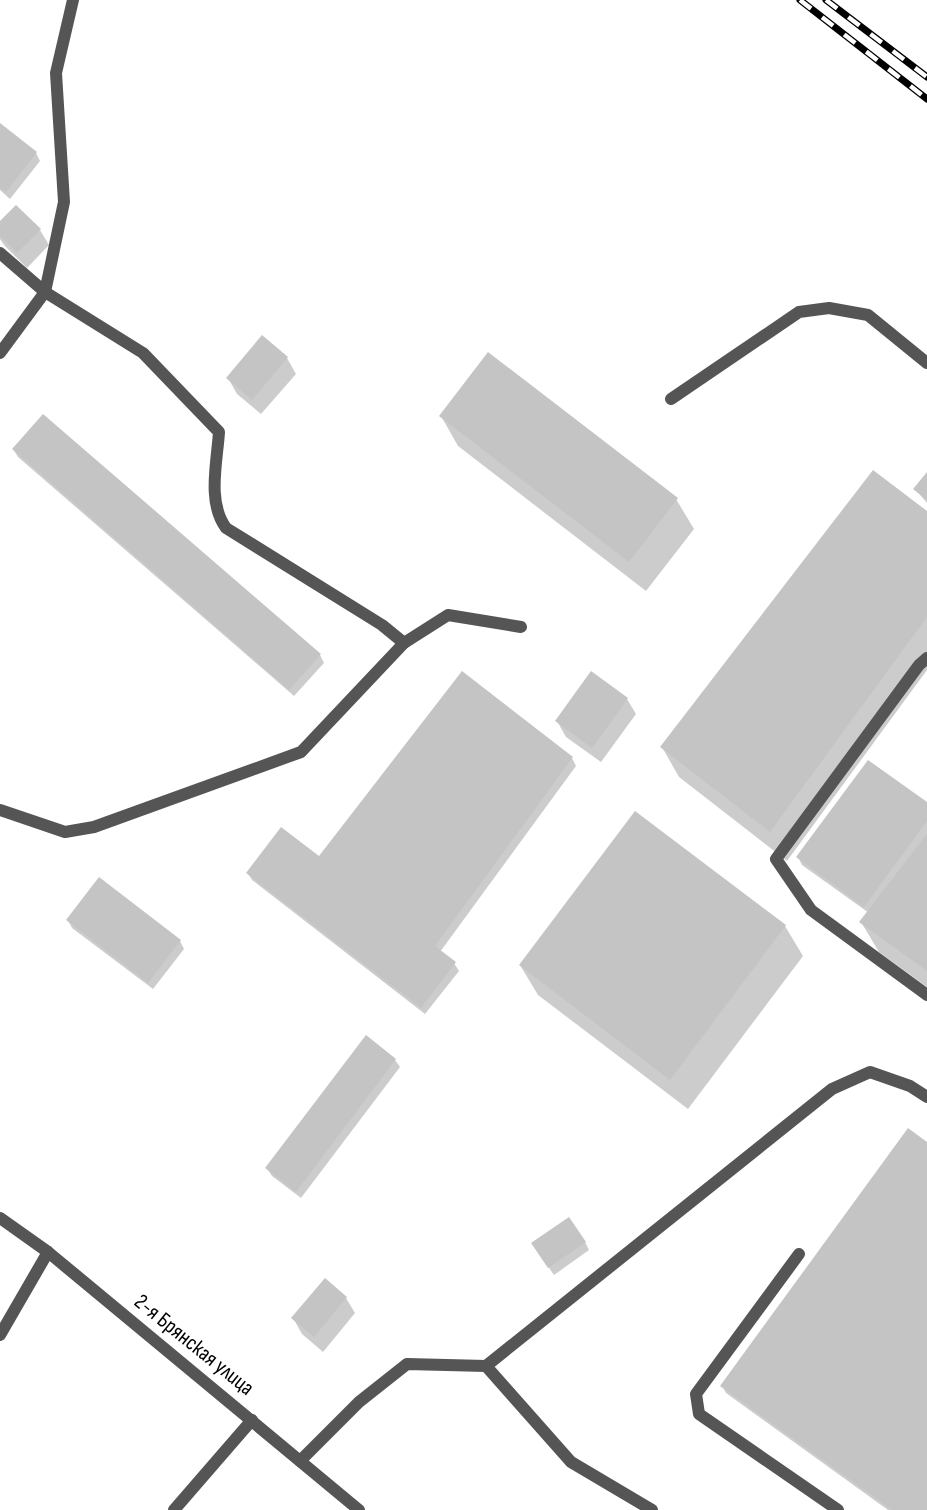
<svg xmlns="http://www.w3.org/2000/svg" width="927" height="1510" viewBox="0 0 927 1510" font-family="'Sofia Sans Condensed',sans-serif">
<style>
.shadow{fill:#0003}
.building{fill:#c4c4c4}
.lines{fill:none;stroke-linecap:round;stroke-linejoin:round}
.lane{stroke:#555;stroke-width:12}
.street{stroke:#555;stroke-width:12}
.rail-casing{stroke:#000;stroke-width:7}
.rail{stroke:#fff;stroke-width:4.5;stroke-dasharray:14;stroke-linecap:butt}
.labels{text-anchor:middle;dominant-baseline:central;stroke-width:6;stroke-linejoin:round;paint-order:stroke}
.street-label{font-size:22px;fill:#000;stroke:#fff}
</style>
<rect width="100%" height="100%" fill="#fff"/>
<!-- shadow -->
<g class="shadow">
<polygon points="0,125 36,153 40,161 10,199 0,190"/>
<polygon points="0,224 40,230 49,245 27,268 4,245 0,239"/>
<polygon points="287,358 296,374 261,414 237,394 228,378"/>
<polygon points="441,416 676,499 694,529 646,591 458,446"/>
<polygon points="13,449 320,655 324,663 294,696 18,457"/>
<polygon points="927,474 927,503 915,489"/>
<polygon points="927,513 927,670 787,861 679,777 662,747"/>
<polygon points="627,699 636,714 601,762 566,737 557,721"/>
<polygon points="572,758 576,766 440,952 454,963 459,971 425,1014 252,880 248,873 319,859"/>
<polygon points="927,804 927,987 879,952 861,922 869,913 802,865 798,857"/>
<polygon points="635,813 785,926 803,956 688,1109 538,995 520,965"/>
<polygon points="68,920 180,941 184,949 153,989 72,928"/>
<polygon points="366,1037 395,1060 400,1067 301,1198 272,1176 267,1168"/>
<polygon points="927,1144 927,1510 888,1510 726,1393 722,1386"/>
<polygon points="585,1242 589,1250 554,1275 537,1251"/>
<polygon points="346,1298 355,1313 323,1352 302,1334 293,1318"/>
</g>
<!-- building -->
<g class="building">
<polygon points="0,123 37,152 6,192 0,188"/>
<polygon points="16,205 41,229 17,253 0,236 0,221"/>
<polygon points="262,335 288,357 252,400 226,378"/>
<polygon points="488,352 678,498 629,562 439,416"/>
<polygon points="43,414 321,654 289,690 12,449"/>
<polygon points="873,470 927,511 927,617 770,832 660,747"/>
<polygon points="927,472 927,500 913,489"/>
<polygon points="462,671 573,757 435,946 456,962 421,1008 246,873 281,827 319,856"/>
<polygon points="591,671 628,698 592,748 555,721"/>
<polygon points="868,760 927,802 927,821 864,907 796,857"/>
<polygon points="635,811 786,925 670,1080 519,965"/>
<polygon points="927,834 927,971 859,922"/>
<polygon points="99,877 181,940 148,983 66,920"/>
<polygon points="366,1035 396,1059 296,1192 265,1168"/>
<polygon points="908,1128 927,1142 927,1510 892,1510 720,1386"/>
<polygon points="569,1217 586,1242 548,1268 531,1243"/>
<polygon points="325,1278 347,1297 314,1337 291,1318"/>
</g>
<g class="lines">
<!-- lane -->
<g class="lane">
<path d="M 0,253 L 45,292 L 143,353 L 219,432 C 217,463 207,502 226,528 L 382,625 L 404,643"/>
<polyline points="0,353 45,292 64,202 56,73 73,0"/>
<polyline points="671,399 799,312 829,308 868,315 927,363"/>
<polyline points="927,658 919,665 776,859 811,910 927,995"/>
<polyline points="0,810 65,832 94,827 301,752 404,643 448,615 521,627"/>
<polyline points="799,1254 696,1394 699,1414 838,1510"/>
<polyline points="0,1335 48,1252"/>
<polyline points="486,1366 571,1462 652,1510"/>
<polyline points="300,1461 359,1402 407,1364 486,1366 832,1089 870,1072 910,1086 927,1097"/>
<polyline points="174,1510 252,1420"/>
</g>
<!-- street -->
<polyline class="street" points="0,1218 48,1252 359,1510"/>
<!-- rail casing -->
<g class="rail-casing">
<g id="rail">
<polyline points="800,0 927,99"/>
<polyline points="826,0 927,77"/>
</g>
</g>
<!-- rail -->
<use href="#rail" class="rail"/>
</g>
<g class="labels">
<!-- street labels -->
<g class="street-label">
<text transform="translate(194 1345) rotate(39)">2-я Брянская улица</text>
</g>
</g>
</svg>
